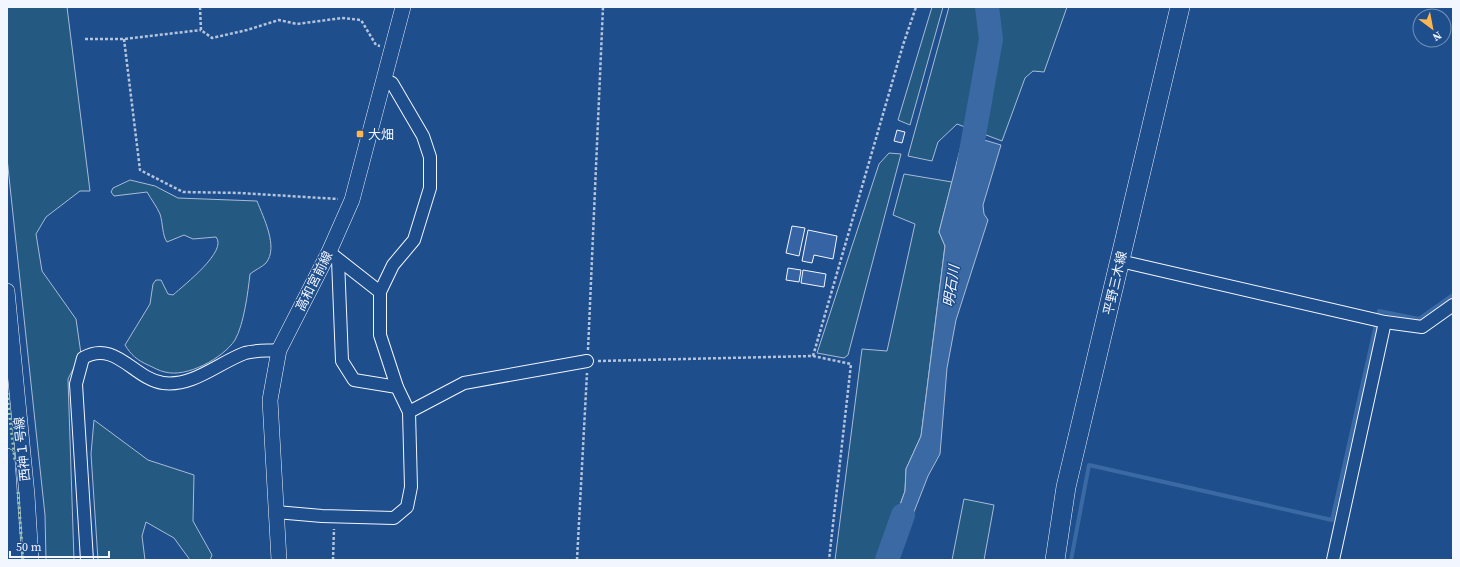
<svg xmlns="http://www.w3.org/2000/svg" width="1460" height="567" viewBox="0 0 1460 567" font-family="'Source Serif 4','Noto Sans JP',serif">
<style>
.green{fill:#245a82;stroke:#a8bbd7}
.water{fill:#3b69a3;stroke:#a8bbd7}
.lines{fill:none;stroke-linecap:round;stroke-linejoin:round}
.stream{stroke:#3b69a3;stroke-width:4}
.river{stroke:#3b69a3;stroke-width:24}
.building{fill:#3563a3;stroke:#f2f6ff}
.minor-casing{stroke:#f2f6ff;stroke-width:14}
.tertiary-casing{stroke:#f2f6ff;stroke-width:16}
.primary-casing{stroke:#f2f6ff;stroke-width:20}
.path{stroke:#b3c4dc;stroke-width:2.5;stroke-dasharray:3 2;stroke-linecap:butt}
.minor{stroke:#1f4e8c;stroke-width:12}
.tertiary{stroke:#1f4e8c;stroke-width:15}
.primary{stroke:#1f4e8c;stroke-width:19}
.hedge{stroke:#97c8a6;stroke-width:3;stroke-dasharray:2 3;stroke-linecap:butt}
.poi-dot{fill:#ffb74d;stroke:#1f4e8c;stroke-width:1.5}
.labels{text-anchor:middle;dominant-baseline:central;stroke-width:3;stroke-linejoin:round;paint-order:stroke}
.poi-label{font-size:13px;fill:#f2f6ff;stroke:#1f4e8c;text-anchor:start}
.street-label{font-size:13px;fill:#f2f6ff;stroke:#1f4e8c}
.water-label{font-size:14px;font-style:italic;fill:#f2f6ff;stroke:#1f4e8c}
</style>
<rect width="100%" height="100%" fill="#1f4e8c"/>
<!-- green -->
<g class="green">
<polygon points="7,7 67,7 90,191 80,191 46,217 36,234 42,271 76,319 81,354 68,379 74,560 46,560 45,515 7,158"/>
<polygon points="932,7 943,7 910,125 898,120"/>
<polygon points="949,7 1067,7 1044,72 1033,71 1025,78 1002,141 957,124 938,142 932,161 908,156"/>
<polygon points="889,153 901,154 848,355 844,358 817,353 879,164"/>
<polygon points="904,174 952,182 939,232 945,246 921,436 906,469 905,491 894,522 889,545 882,560 835,560 862,349 887,351 915,224 893,215"/>
<path d="M 130,180 L 155,186 L 178,198 L 257,201 C 263,217 279,247 266,263 C 262,267 255,270 250,274 C 248,292 244,324 235,340 C 223,358 187,378 165,372 C 159,371 153,367 148,365 C 137,360 131,355 125,345 L 150,304 L 153,284 L 156,280 L 161,280 L 168,294 L 173,295 C 184,285 228,251 216,237 L 193,239 L 184,235 L 167,242 C 162,235 163,223 160,214 C 157,207 151,199 147,192 L 114,196 L 111,192 L 113,188 Z"/>
<polygon points="94,420 148,460 194,475 193,521 212,555 210,560 190,560 174,538 146,522 142,536 145,560 98,560 91,454"/>
<polygon points="964,499 994,505 984,560 952,560"/>
</g>
<!-- water -->
<polygon class="water" points="964,134 1001,145 983,205 984,214 988,220 956,320 947,368 940,454 928,476 900,548 889,545 894,522 905,491 906,469 921,436 945,246 939,232"/>
<g class="lines">
<!-- stream -->
<polyline class="stream" points="1071,560 1089,465 1332,520 1379,311 1419,319 1453,295"/>
<!-- river -->
<g class="river">
<polyline points="968,169 991,39 987,7"/>
<polyline points="887,560 903,515"/>
</g>
</g>
<!-- building -->
<g class="building">
<polygon points="897,130 905,132 902,143 894,141"/>
<polygon points="792,226 805,228 799,256 786,253"/>
<polygon points="808,230 837,236 833,259 814,255 812,263 802,261"/>
<polygon points="788,268 801,270 799,282 786,280"/>
<polygon points="803,270 826,274 824,287 801,283"/>
</g>
<g class="lines">
<!-- minor casing -->
<g class="minor-casing">
<g id="minor">
<polyline points="329,252 380,292 380,335 397,387 409,412"/>
<polyline points="338,260 342,361 354,380 397,387"/>
<polyline points="1120,261 1385,322 1422,327 1453,305"/>
<polyline points="380,292 393,265 414,240 430,188 430,157 423,136 392,83 384,79"/>
<polyline points="276,512 322,516 394,518 407,507 411,487 409,412 464,383 587,361"/>
<path d="M 87,560 L 76,384 L 83,358 C 115,339 134,379 163,383 C 193,387 218,363 245,353 C 255,350 268,351 279,350"/>
<polyline points="1333,560 1385,322"/>
</g>
</g>
<!-- tertiary casing -->
<g class="tertiary-casing">
<g id="tertiary">
<polyline points="7,291 27,495 31,560"/>
<polyline points="7,456 14,560"/>
<polyline points="279,560 270,400 279,350 329,252 352,200 403,7"/>
</g>
</g>
<!-- primary casing -->
<g class="primary-casing">
<polyline id="primary" points="1055,560 1066,487 1180,7"/>
</g>
<!-- path -->
<g class="path">
<polyline points="200,7 201,30 212,38 247,30 279,20 297,24 342,18 361,20 376,45 380,46"/>
<polyline points="85,39 124,39 201,30"/>
<polyline points="124,39 140,170 183,192 240,193 338,199"/>
<polyline points="588,350 603,7"/>
<polyline points="813,356 903,45 916,7"/>
<polyline points="598,361 813,356 851,364 829,560"/>
<polyline points="333,560 334,529"/>
<polyline points="577,560 587,373"/>
</g>
<!-- minor -->
<use href="#minor" class="minor"/>
<!-- tertiary -->
<use href="#tertiary" class="tertiary"/>
<!-- primary -->
<use href="#primary" class="primary"/>
<!-- hedge -->
<g class="hedge">
<polyline points="7,393 15,461"/>
<polyline points="18,492 23,560"/>
</g>
</g>
<!-- markers -->
<rect class="poi-dot" x="356" y="130" width="8" height="8" rx="2"/>
<g class="labels">
<!-- poi labels -->
<g class="poi-label">
<text x="368" y="134">大畑</text>
</g>
<!-- street labels -->
<g class="street-label">
<text transform="translate(314 281) rotate(-63)">高和宮前線</text>
<text transform="translate(1115 283) rotate(-77)">平野三木線</text>
<text transform="translate(22 449) rotate(-96)">西神１号線</text>
</g>
<!-- water labels -->
<g class="water-label">
<text transform="translate(951 286) rotate(-82)">明石川</text>
</g>
</g>
<!-- border -->
<rect width="1460" height="567" fill="none" stroke="#f2f6ff" stroke-width="16"/>
<!-- north arrow -->
<g transform="translate(1432 28) rotate(148)"><circle r="19" fill="#1f4e8c" stroke="#7391ba"/>
<path d="M0-3L7 15L0 10L-7 15Z" fill="#ffb74d"/>
<text y="-6" font-size="11" font-weight="bold" text-anchor="middle" fill="#f2f6ff">N</text>
</g>
<!-- scale -->
<path d="M10 551v6h99v-6" fill="none" stroke="#f2f6ff" stroke-width="2"/>
<text x="16" y="551" font-size="12" fill="#f2f6ff" stroke="#1f4e8c" stroke-width="3" paint-order="stroke">50 m</text>
</svg>
